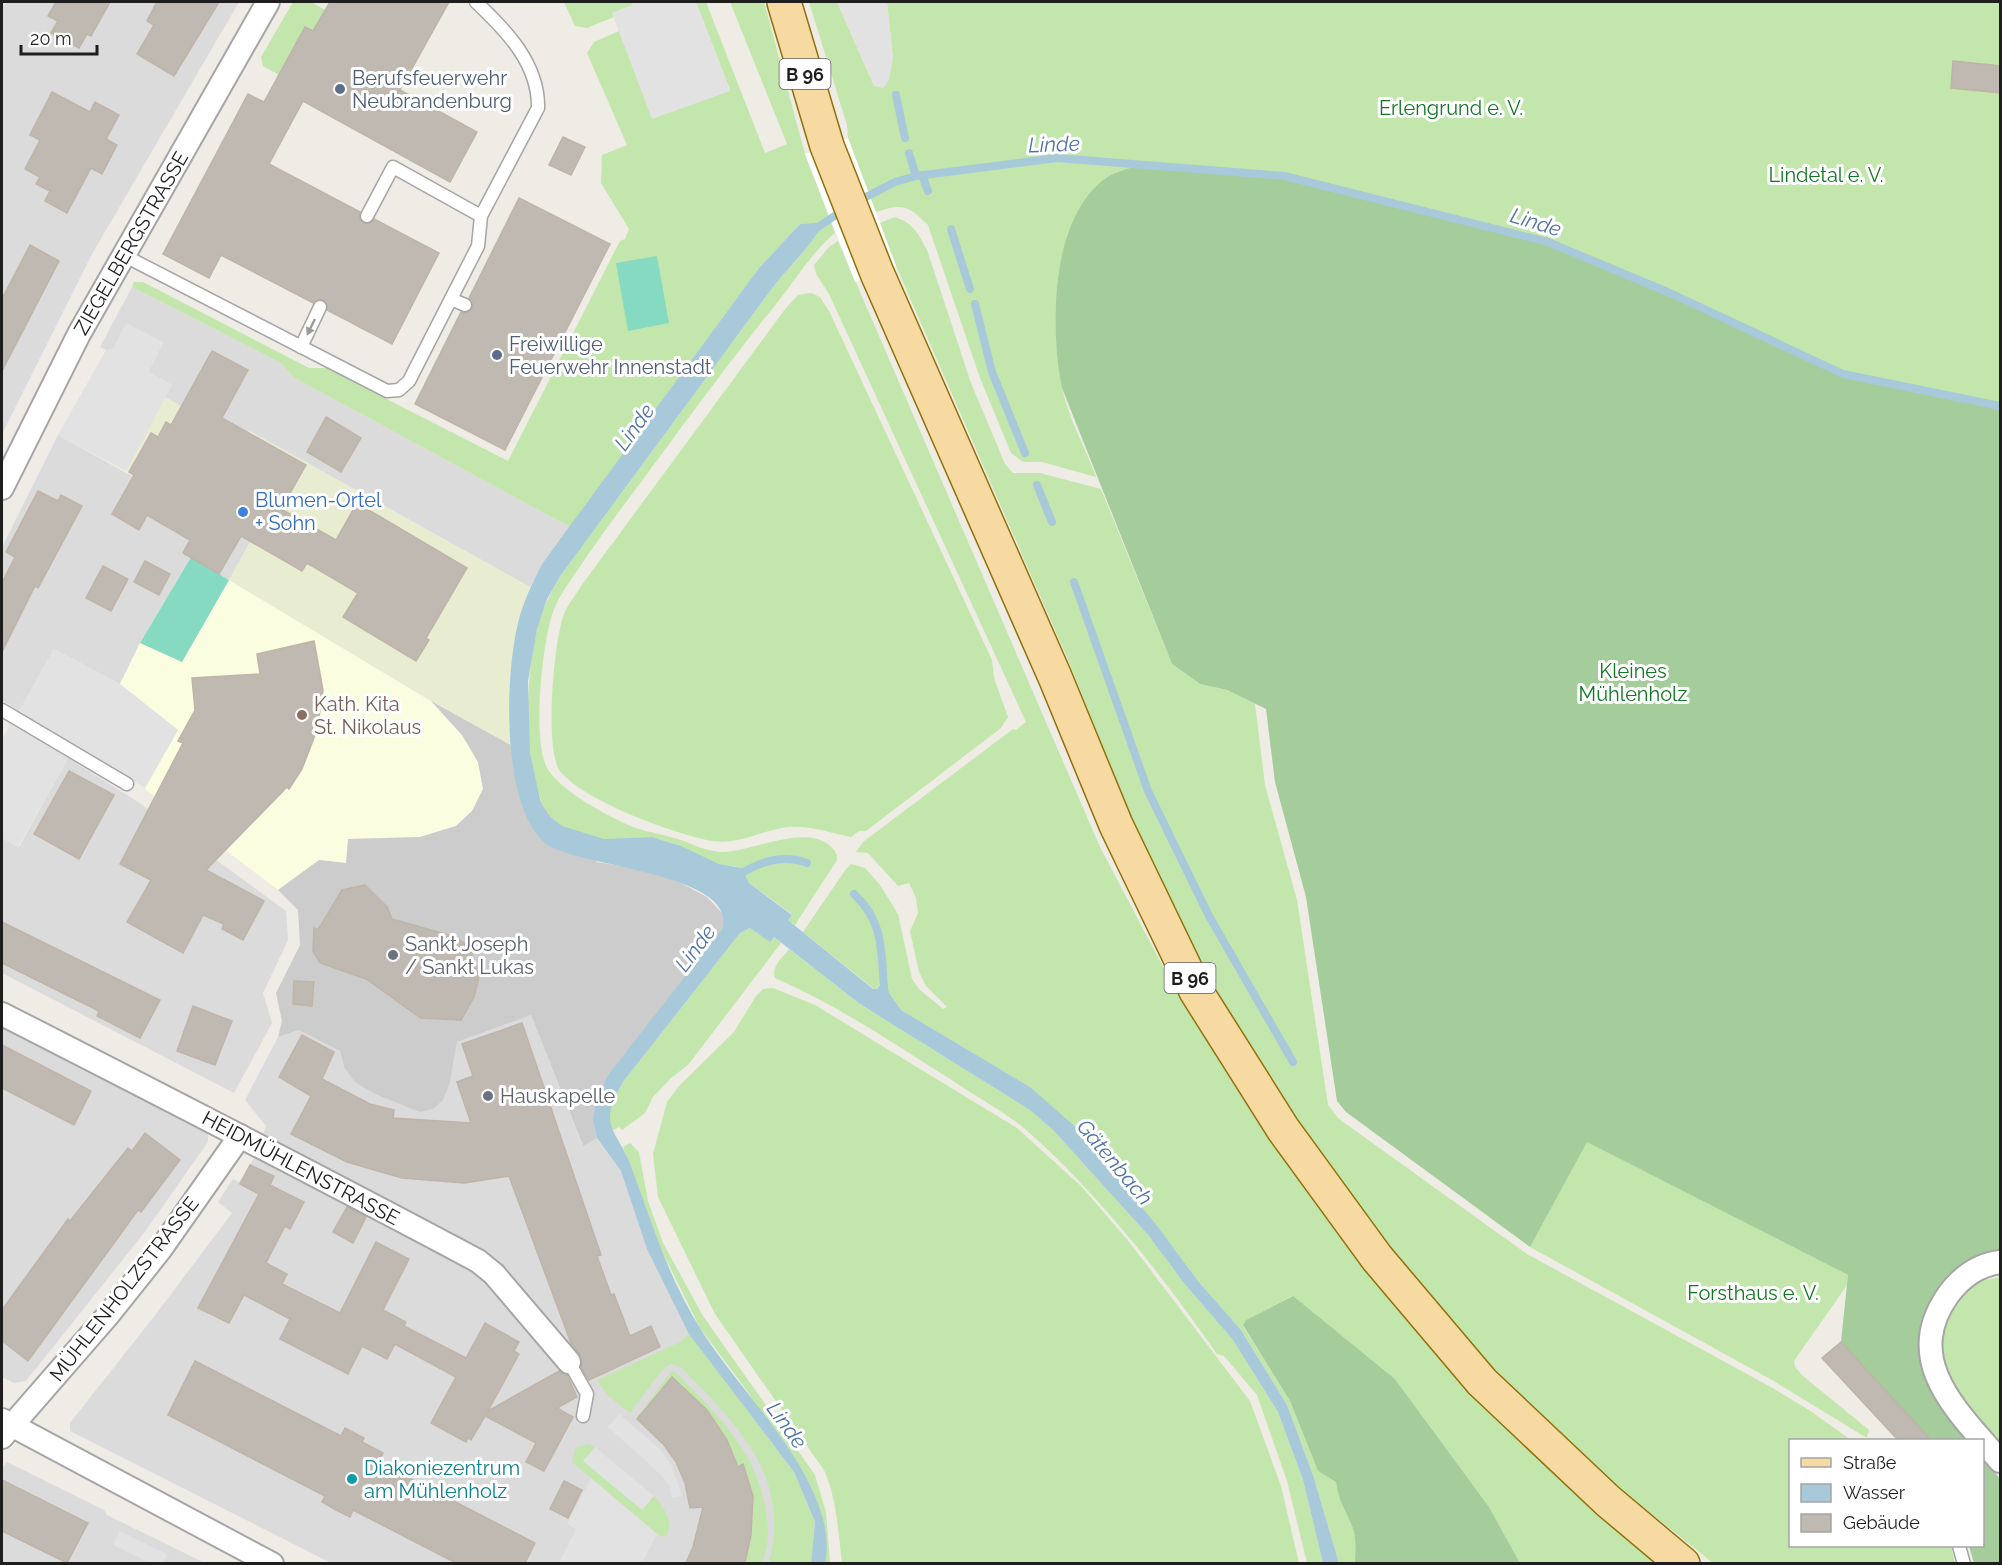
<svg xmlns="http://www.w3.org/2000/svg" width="2002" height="1565" viewBox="0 0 2002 1565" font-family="Raleway,sans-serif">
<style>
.residential{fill:#dcdbdb}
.education{fill:#fafddf}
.religious{fill:#ccc}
.farmland{fill:#e8ecd1}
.grass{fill:#c3e6ad}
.forest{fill:#a5cc9b}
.pitch{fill:#86dac2}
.parking{fill:#e2e2e2}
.water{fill:#a7c9da}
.pier{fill:#fff}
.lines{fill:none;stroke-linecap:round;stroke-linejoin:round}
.stream{stroke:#a7c9da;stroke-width:8}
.building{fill:#bfb9b1;stroke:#bfb4a8;stroke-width:1.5}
.service-casing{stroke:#a5a5a5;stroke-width:15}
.minor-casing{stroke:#a5a5a5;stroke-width:26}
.primary-casing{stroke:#907008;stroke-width:36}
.service{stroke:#fff;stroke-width:12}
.minor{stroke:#fff;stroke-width:22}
.primary{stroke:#f7daa1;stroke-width:33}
.oneway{fill:#9a9a9a}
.service-dot{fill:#5c6f8a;stroke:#fff;stroke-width:2}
.shop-dot{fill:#3f7fe0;stroke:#fff;stroke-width:2}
.education-dot{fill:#8d6e63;stroke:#fff;stroke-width:2}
.worship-dot{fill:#6b7280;stroke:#fff;stroke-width:2}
.culture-dot{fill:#0f9aa8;stroke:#fff;stroke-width:2}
.labels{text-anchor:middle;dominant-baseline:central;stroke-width:6;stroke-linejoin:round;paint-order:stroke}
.shield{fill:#fff;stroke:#626262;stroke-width:1.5}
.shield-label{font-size:18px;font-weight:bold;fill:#1e1e1e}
.service-label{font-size:20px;fill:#4e5e75;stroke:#fff;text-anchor:start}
.park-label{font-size:20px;fill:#117723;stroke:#fff}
.street-label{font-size:20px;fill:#1e1e1e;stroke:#fff}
.shop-label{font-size:20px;fill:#366cbe;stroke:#fff;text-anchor:start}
.education-label{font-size:20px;fill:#785e54;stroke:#fff;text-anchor:start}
.worship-label{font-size:20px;fill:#5b616d;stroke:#fff;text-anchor:start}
.culture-label{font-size:20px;fill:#0d838f;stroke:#fff;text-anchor:start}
.water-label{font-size:21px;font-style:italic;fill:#4f73a9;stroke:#fff}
</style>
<rect width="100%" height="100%" fill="#eeece4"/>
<!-- residential -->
<g class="residential">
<polygon points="2,2 239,2 92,254 2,434"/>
<polygon points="132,287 281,363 293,377 570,527 542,564 530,587 250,431 243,442 165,397 172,385 148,372 163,342 106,350 100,347"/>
<polygon points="58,435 250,542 229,580 190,558 140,643 120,684 54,649 19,711 2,700 2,547"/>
<polygon points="68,758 138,802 286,911 288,940 263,993 272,1023 234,1093 2,973 2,838 19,847"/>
<polygon points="531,1015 582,1145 597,1138 621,1171 647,1249 739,1398 811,1564 331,1563 70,1431 70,1423 156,1314 232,1213 218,1202 233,1179 239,1182 256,1155 266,1126 245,1100 278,1037 299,1030 340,1051 344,1067 450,1082 457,1042"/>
<polygon points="2,1026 208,1128 208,1142 144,1233 26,1381 14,1383 2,1377"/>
<polygon points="7,1462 104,1510 107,1515 205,1563 2,1564 2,1468"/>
</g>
<!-- education -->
<polygon class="education" points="191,557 431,701 462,735 478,762 483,789 472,811 456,826 420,837 349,839 346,863 319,860 278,890 149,792 145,788 178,730 120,684 140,643"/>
<!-- religious -->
<polygon class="religious" points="431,701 511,745 514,772 597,862 645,870 681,883 707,897 722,913 724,921 722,929 593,1122 597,1138 583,1146 531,1015 457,1042 450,1082 443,1100 433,1109 420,1112 375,1094 355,1082 344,1067 340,1051 299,1030 278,1037 282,1021 276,993 300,945 298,910 278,890 319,860 346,863 348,839 420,837 456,826 472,811 483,789 478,762 462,735"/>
<!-- farmland -->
<polygon class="farmland" points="165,397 243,442 249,431 530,587 518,623 509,681 511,745 431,701 229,580 250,542 126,471"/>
<!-- grass -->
<g class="grass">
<polygon points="293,2 311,2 325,10 313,31 305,27 279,75 263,66 261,57"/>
<polygon points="564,2 631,2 633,5 612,13 614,17 587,28 575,26"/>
<path d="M 696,2 L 706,2 L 765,153 L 787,144 L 730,2 L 764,2 L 805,154 L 835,233 C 812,252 796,279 777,303 C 732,358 690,416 647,474 C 623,506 599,538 577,571 C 568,584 558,598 553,612 C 542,643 532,740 547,768 C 560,791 609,817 633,827 C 650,833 668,835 684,841 C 696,846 707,851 721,852 C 750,854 817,816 837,855 L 837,860 L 795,925 L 788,920 L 792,914 L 749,883 L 741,868 C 734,865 727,866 719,864 C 696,857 677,841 652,838 C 637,836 621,840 606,839 C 594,839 574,832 563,826 C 517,805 526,670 537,629 C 542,609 551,592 561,575 L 776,283 L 809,245 L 824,222 L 800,224 L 759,268 L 570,527 L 293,377 L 281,363 L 132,287 L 134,282 L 143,282 L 309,368 L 326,368 L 508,461 L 620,241 L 625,239 L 629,229 L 601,183 L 602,155 L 627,145 L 587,53 L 594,42 L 619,31 L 652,118 L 730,90 Z"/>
<path d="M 809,2 L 837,2 L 874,86 L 893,59 L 887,2 L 2000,2 L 2000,406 L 1843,374 L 1670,293 L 1117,172 C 1050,213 1049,318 1062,387 C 1067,415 1086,449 1096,477 L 1042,462 L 1023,462 L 1011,453 L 980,378 L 928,225 C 908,205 903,203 876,212 L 848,138 L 847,125 Z"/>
<path d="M 895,217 C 913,223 918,233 927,250 L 971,383 L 1005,464 L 1013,473 L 1040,473 L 1101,489 L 1172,664 L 1200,684 L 1227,690 L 1255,704 L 1265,785 L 1297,900 L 1328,1105 L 1339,1119 L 1527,1254 L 1769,1386 L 1809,1410 L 1851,1440 L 1790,1440 L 1790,1546 L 1951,1546 L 1955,1563 L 1713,1563 L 1622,1490 L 1497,1374 L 1390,1249 L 1293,1118 L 1210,981 L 1133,821 L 1069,662 L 896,266 L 880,223 Z"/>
<path d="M 838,241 L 1100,847 L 1180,999 L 1267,1137 L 1368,1272 L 1472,1391 L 1597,1513 L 1657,1563 L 1520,1563 L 1489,1507 L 1395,1379 L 1292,1296 L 1246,1320 L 1243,1326 L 1290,1401 L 1318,1471 L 1336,1482 C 1339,1503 1345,1507 1352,1526 C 1357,1538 1355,1551 1355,1563 L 1339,1563 L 1313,1475 L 1287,1405 L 1241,1330 L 1198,1281 L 1158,1227 L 1030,1087 L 901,1010 L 880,983 L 877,989 L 874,989 L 803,932 L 846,869 L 851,864 L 865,868 L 880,885 L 898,914 L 912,979 L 919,989 L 943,1009 L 947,1007 L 926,986 L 919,972 L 910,931 L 918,913 L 916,898 L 909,883 L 898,886 L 868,853 L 856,852 L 863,842 L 1013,729 L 1016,730 L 1026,722 L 829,294 L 816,274 L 814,265 L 829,247 Z"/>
<path d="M 811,293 L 820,297 L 829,311 L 992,660 L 994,678 L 1008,717 L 1001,728 L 866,831 L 859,831 L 851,837 C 831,833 808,825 788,827 C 762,830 739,845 712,841 C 675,834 583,801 560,771 C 544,750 554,639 564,614 C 568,604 576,595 581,586 L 786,308 L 798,295 Z"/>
<path d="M 750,928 L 770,941 L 774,937 L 781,943 L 688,1065 L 671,1078 L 653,1097 L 645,1113 L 622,1130 L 619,1127 L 612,1131 C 606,1112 613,1100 623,1082 L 740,933 Z"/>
<path d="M 789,949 L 860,1004 L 1030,1110 L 1053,1130 L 1149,1236 L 1183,1282 L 1233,1340 L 1278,1412 L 1303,1480 L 1323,1563 L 1307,1563 L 1287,1481 L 1257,1395 L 1224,1356 L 1217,1354 C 1161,1274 1099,1194 1025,1129 C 1004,1111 976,1097 953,1081 C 895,1044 839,1006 775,978 C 771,967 782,958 789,949 Z"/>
<path d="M 773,988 L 815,1005 L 1017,1128 L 1082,1187 L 1130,1243 L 1250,1401 L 1281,1486 L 1299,1563 L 842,1563 C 838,1532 837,1499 824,1470 L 715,1314 L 658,1197 L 653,1154 L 667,1102 L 679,1086 L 734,1032 L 756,996 L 763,989 Z"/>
<polygon points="1587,1141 1848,1275 1847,1285 1794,1361 1795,1367 1803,1376 1869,1430 1867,1438 1772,1380 1530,1247"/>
<polygon points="630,1143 639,1152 648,1201 663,1243 703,1316 815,1475 826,1512 830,1563 825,1563 823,1520 748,1392 700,1328 659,1245 623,1147"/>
<path d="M 2000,1277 L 2000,1442 C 1986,1424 1965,1406 1953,1386 C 1934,1351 1939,1301 1978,1282 C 1985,1279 1993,1279 2000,1277 Z"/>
<path d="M 689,1334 L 794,1472 L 815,1522 L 811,1563 L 769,1563 C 791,1475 738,1426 681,1367 L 671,1364 L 663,1369 L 630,1413 L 607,1395 L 597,1380 L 680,1342 Z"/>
<path d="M 672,1371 L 677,1373 C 716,1414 753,1447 765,1505 C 769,1524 770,1545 762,1563 L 745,1563 C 754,1523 755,1505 744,1465 L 738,1467 C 721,1427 703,1406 672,1377 L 636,1418 Z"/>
<path d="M 588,1444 L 595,1447 L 584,1461 L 642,1510 L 654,1496 C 664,1508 673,1519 667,1535 L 663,1537 L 657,1534 L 572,1462 L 575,1448 Z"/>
</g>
<!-- forest -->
<g class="forest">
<path d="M 1140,165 L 1284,176 L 1548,242 L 1670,293 L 1843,374 L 2000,406 L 2000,1249 C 1962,1254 1927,1290 1921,1329 C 1918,1352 1925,1377 1934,1397 C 1942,1413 1958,1427 1969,1440 L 1931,1440 L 1841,1342 L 1848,1275 L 1587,1142 L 1530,1247 L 1346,1112 L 1337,1101 L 1306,897 L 1275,782 L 1266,709 L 1227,690 L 1200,684 L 1172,664 L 1062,388 C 1050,329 1050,224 1102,181 C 1113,172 1127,169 1140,165 Z"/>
<path d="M 1293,1296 L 1395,1379 L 1489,1507 L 1520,1563 L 1355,1563 C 1355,1551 1357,1538 1352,1526 C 1345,1508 1339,1503 1336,1482 L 1318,1471 L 1290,1401 L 1243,1325 L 1246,1320 Z"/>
<polygon points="1983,1457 2000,1479 2000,1563 1974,1563 1969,1546 1982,1546"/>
</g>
<!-- pitch -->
<g class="pitch">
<polygon points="657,256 669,323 628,331 616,263"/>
<polygon points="191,557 229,580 182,662 140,643"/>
</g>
<!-- parking -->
<g class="parking">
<polygon points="631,2 696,2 730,91 652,119 612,13 633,5"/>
<polygon points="837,2 887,2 893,59 889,80 883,88 874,86"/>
<polygon points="126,323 163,342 148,372 172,385 126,471 58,435 106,350 113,348"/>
<polygon points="54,649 120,684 178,730 145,788 19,711"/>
<polygon points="10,724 68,758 18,847 2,838 2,740"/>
<polygon points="619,1414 660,1449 672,1466 682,1496 672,1498 669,1485 661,1475 608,1427"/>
<polygon points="595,1447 654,1496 642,1510 583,1461"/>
<polygon points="591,1478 657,1534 642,1563 559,1563 576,1529 567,1524"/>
<polygon points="120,1531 167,1554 163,1563 150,1563 113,1545"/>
</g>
<!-- water -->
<path class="water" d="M 825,222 L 809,245 L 776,283 L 561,575 L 547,599 L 537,629 L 528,681 L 530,753 L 541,804 L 550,817 L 562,826 L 604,839 L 652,837 L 681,846 L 719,864 L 742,868 L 749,883 L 792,915 L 788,920 L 873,989 L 877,989 L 883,981 L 887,983 L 889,993 L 901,1010 L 1030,1087 L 1079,1130 L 1158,1227 L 1198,1281 L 1241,1330 L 1287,1405 L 1313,1475 L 1339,1563 L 1323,1563 L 1303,1480 L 1278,1412 L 1233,1340 L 1183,1282 L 1149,1236 L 1053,1130 L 1030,1110 L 860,1004 L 774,937 L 770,942 L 750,928 L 740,933 L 623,1082 C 596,1129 617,1127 632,1169 C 652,1223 669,1279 700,1328 C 737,1390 841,1485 825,1563 L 811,1563 L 815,1522 L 794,1472 L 689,1334 L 647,1249 L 621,1171 L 597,1138 L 593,1122 L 596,1099 L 609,1074 L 722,929 C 740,872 573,867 545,843 C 501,805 505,676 518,623 C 523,603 532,583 542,564 L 759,268 L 800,224 Z"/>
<!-- pier -->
<polygon class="pier" points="848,138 896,266 855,282 805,154"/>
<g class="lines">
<!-- stream -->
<g class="stream">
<polyline points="896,95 905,138"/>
<polyline points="909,153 916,176"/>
<polyline points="922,175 928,191"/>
<polyline points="858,201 895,182 916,176 1057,158 1284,176 1548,242 1670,293 1843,374 2000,406"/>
<polyline points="818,227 845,209"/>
<polyline points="951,229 970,289"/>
<polyline points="975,304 992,372 1025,453"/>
<polyline points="1037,485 1052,522"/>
<polyline points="1074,582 1148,791 1209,916 1293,1062"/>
<path d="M 735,877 C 757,863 781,853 807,863"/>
<path d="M 854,894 C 884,922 881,950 884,989"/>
</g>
</g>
<!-- building -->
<g class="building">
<polygon points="56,2 110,2 91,36 87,34 79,48 51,33 58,21 48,16"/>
<polygon points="157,2 219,2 174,76 137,54 154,25 147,21"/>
<polygon points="330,2 449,2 400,90 477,132 450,182 303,101 269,164 360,212 360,220 364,224 371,223 374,219 439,253 392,344 327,310 324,300 319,299 313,303 221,255 209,278 163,254 248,94 264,102 305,27 313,31"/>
<polygon points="1953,61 2001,66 2001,93 1951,88"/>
<polygon points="52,92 90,112 95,102 119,115 106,139 117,145 102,174 91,168 67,213 45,201 50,191 36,184 40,177 25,169 40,140 30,135"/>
<polygon points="563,137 585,147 571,175 549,165"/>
<polygon points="519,198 610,244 505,450 415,404 461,312 467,313 472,309 473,303 469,298"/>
<polygon points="30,245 59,261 2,371 2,299"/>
<polygon points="212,351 248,370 222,418 306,465 281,509 336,540 357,503 467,568 426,638 429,640 416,661 343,617 358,593 307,563 302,571 241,536 219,574 183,553 190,540 147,515 139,530 112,514 134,475 129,472 151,433 158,437 166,422 171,425"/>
<polygon points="326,417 361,438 341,472 307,452"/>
<polygon points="38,491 58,501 61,495 82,506 38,588 35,586 2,652 2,583 15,557 6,552"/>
<polygon points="145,561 170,574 159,595 134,582"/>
<polygon points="103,566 128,579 111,611 86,598"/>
<polygon points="314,641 323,690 317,730 302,769 289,789 287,787 206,870 264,901 243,940 222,929 224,924 203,915 183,953 127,922 151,880 120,864 183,743 178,741 195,710 192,678 260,674 257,654"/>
<polygon points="69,771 114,795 79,859 34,834"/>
<polygon points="365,885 387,907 392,919 452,936 469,946 479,977 474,997 461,1020 421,1018 366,979 320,963 313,951 314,928 318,930 342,890"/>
<polygon points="2,922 160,1000 140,1038 97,1016 99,1011 2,963"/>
<polygon points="294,981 314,982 312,1006 293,1004"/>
<polygon points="193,1006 232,1021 215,1065 177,1051"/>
<polygon points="522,1023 601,1255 597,1256 611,1295 614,1294 630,1336 651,1326 660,1347 589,1380 581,1367 580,1354 571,1343 509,1176 464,1183 402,1178 347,1162 291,1134 311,1096 279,1077 302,1035 334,1052 322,1079 370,1104 394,1110 393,1118 471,1123 457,1082 473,1076 462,1044"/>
<polygon points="2,1045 91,1091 74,1125 2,1088"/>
<polygon points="145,1133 180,1160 141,1212 138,1210 28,1361 2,1341 2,1310 68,1219 70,1221 128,1148 132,1151"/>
<polygon points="250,1165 274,1176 270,1185 304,1202 290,1229 285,1226 266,1263 287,1274 282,1284 340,1313 376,1242 409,1259 383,1310 406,1322 404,1326 466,1358 485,1323 519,1342 514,1351 519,1354 488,1411 559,1371 567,1375 577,1397 557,1408 573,1417 544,1471 526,1462 536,1443 485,1416 471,1440 468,1438 466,1442 431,1423 456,1377 395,1344 387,1359 362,1346 348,1374 280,1339 290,1319 244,1295 229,1323 198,1308 259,1194 240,1184"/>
<polygon points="347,1207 366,1217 353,1243 333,1232"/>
<polygon points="1841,1342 1931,1440 1898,1440 1822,1358"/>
<polygon points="195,1361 341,1436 345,1428 364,1438 362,1442 383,1453 378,1462 535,1543 525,1563 456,1563 353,1510 350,1517 336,1510 322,1502 325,1496 168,1415"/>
<polygon points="672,1377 707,1410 727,1440 738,1467 743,1464 753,1496 751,1535 745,1563 686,1563 693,1547 703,1507 690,1508 685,1483 676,1462 664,1445 637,1419"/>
<polygon points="2,1480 88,1523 67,1563 2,1531"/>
<polygon points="564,1481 582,1490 568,1518 550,1509"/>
</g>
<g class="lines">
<!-- service casing -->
<g class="service-casing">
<g id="service">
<polyline points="367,216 393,167 481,216"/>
<path d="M 123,255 L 387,391 L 399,390 L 409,381 L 478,246 L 481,216 L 538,108 C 539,64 506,30 476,2"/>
<polyline points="451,299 465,305"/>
<polyline points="301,347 320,307"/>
<polyline points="2,710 127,784"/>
<polyline points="569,1362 587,1394 583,1416"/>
<polyline points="1959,1546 1964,1564"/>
</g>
</g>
<!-- minor casing -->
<g class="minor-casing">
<g id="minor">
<polyline points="2,488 79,334 268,2"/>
<path d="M 2,1014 C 161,1095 320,1177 478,1261 L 494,1274 L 569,1362"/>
<path d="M 2000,1262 C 1978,1265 1961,1277 1948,1295 C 1901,1362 1959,1412 2000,1461"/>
<polyline points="2,1420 272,1564"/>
<polyline points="2,1437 109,1314 160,1250 240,1136"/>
</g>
</g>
<!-- primary casing -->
<g class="primary-casing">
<polyline id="primary" points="784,2 827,146 877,273 1055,677 1116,825 1196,991 1283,1129 1377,1258 1482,1382 1608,1501 1683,1564"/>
</g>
<!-- service -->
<use href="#service" class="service"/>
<!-- minor -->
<use href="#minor" class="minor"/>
<!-- primary -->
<use href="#primary" class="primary"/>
</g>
<!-- one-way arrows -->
<defs><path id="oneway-solid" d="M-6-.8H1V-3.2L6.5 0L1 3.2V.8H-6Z" transform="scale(1.5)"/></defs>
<use class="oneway" href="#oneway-solid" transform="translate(311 327) rotate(116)"/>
<!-- markers -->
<g class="service-dot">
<circle cx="340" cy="89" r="6"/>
<circle cx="497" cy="355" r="6"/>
</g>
<circle class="shop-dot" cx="243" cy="512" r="6"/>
<circle class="education-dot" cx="302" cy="715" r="6"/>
<g class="worship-dot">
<circle cx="393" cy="955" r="6"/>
<circle cx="488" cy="1096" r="6"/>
</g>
<circle class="culture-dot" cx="352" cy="1479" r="6"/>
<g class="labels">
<!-- shield labels -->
<g class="shield">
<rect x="779.5" y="59" width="51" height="30" rx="4.5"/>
<rect x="1164.5" y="963" width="51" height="30" rx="4.5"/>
</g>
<g class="shield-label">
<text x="805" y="74">B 96</text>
<text x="1190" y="978">B 96</text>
</g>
<!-- service labels -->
<g class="service-label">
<text x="352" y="78">Berufsfeuerwehr<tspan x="352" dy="23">Neubrandenburg</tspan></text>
<text x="509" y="344">Freiwillige<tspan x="509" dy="23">Feuerwehr Innenstadt</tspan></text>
</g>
<!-- park labels -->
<g class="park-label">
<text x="1451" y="108">Erlengrund e. V.</text>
<text x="1826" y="175">Lindetal e. V.</text>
<text x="1633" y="671">Kleines<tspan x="1633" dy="23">Mühlenholz</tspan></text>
<text x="1753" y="1293">Forsthaus e. V.</text>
</g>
<!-- street labels -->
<g class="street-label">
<text transform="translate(131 243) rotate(-60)">ZIEGELBERGSTRASSE</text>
<text transform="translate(301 1168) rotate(28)">HEIDMÜHLENSTRASSE</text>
<text transform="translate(124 1289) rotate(-52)">MÜHLENHOLZSTRASSE</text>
</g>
<!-- shop labels -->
<g class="shop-label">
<text x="255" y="500">Blumen-Ortel<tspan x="255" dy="23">+ Sohn</tspan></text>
</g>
<!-- education labels -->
<g class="education-label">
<text x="314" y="704">Kath. Kita<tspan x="314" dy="23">St. Nikolaus</tspan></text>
</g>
<!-- worship labels -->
<g class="worship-label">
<text x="405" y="944">Sankt Joseph<tspan x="405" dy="23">/ Sankt Lukas</tspan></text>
<text x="500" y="1096">Hauskapelle</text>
</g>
<!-- culture labels -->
<g class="culture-label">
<text x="364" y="1468">Diakoniezentrum<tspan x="364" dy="23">am Mühlenholz</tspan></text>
</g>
<!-- water labels -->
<g class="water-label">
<text transform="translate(1054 144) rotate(-2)">Linde</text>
<text transform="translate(1536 222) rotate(17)">Linde</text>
<text transform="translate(634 427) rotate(-54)">Linde</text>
<text transform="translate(695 948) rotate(-53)">Linde</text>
<text transform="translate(1115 1162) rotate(50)">Gätenbach</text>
<text transform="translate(787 1425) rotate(54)">Linde</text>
</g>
</g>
<!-- border -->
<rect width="2002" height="1565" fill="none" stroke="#1e1e1e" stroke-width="6"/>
<!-- legend -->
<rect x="1789" y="1439" width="195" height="108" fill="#ffffff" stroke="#a5a5a5" stroke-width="1.5"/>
<rect x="1801" y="1458" width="30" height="9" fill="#f7daa1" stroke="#a5a5a5" stroke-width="1.5"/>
<text x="1843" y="1469" font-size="18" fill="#1e1e1e">Straße</text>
<rect x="1801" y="1484" width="30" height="18" fill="#a7c9da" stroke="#a5a5a5" stroke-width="1.5"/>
<text x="1843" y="1499" font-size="18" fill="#1e1e1e">Wasser</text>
<rect x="1801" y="1514" width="30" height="18" fill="#bfb9b1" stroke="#a5a5a5" stroke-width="1.5"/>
<text x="1843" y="1529" font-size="18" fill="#1e1e1e">Gebäude</text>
<!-- scale -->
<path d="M21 45v9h76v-9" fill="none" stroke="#1e1e1e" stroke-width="3"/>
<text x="30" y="45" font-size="18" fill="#1e1e1e" stroke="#ffffff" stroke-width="4.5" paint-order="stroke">20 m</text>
</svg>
